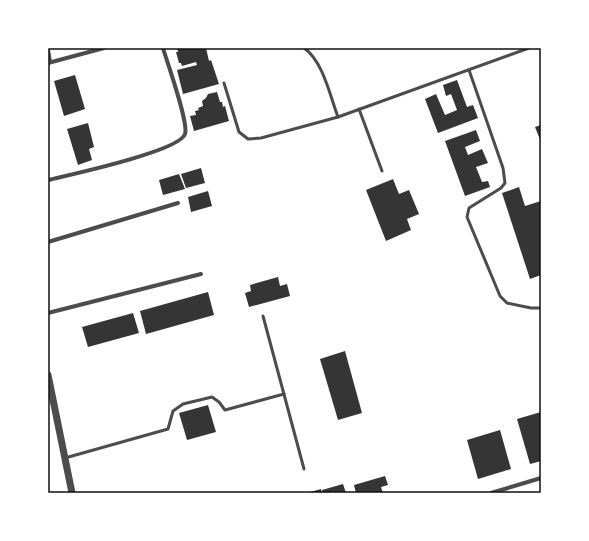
<svg xmlns="http://www.w3.org/2000/svg" width="589" height="541" viewBox="0 0 589 541" font-family="'Nunito Sans',sans-serif">
<style>
.building{fill:#353535}
.lines{fill:none;stroke-linecap:round;stroke-linejoin:round}
.service{stroke:#4c4c4c;stroke-width:3}
.minor{stroke:#4c4c4c;stroke-width:4}
.tertiary{stroke:#4c4c4c;stroke-width:7}
.neatline{fill:none;stroke:#111;stroke-width:1.5}
</style>
<rect width="100%" height="100%" fill="#fff"/>
<!-- building -->
<g class="building">
<polygon points="177,48 206,48 209,61 211,60 219,84 183,94 177,70 197,65 196,62 182,66 181,63 179,63 176,52 178,52"/>
<polygon points="75,75 85,109 64,116 54,81"/>
<polygon points="457,80 467,107 473,105 478,118 438,133 425,99 436,94 445,115 457,110 451,94 446,96 443,85"/>
<polygon points="217,92 220,102 222,102 223,107 225,106 229,121 194,131 190,116 196,115 195,111 199,110 198,108 203,106 202,101 206,98 208,94"/>
<polygon points="88,123 94,147 89,149 92,160 78,165 67,129"/>
<polygon points="541,125 541,142 535,127"/>
<polygon points="476,130 480,141 465,147 468,155 482,149 488,163 476,167 482,182 488,181 490,187 465,196 445,141"/>
<polygon points="201,168 205,183 186,188 181,174"/>
<polygon points="179,174 185,189 163,195 159,180"/>
<polygon points="393,179 399,194 409,190 419,214 407,219 411,230 386,241 366,190"/>
<polygon points="519,187 525,206 541,201 541,275 530,279 502,193"/>
<polygon points="208,191 212,206 191,212 188,197"/>
<polygon points="278,277 280,286 287,284 290,296 249,307 245,293 251,291 250,285"/>
<polygon points="208,292 214,315 146,334 140,311"/>
<polygon points="133,313 139,333 88,347 82,327"/>
<polygon points="345,351 362,413 338,420 320,359"/>
<polygon points="208,405 216,432 187,440 179,413"/>
<polygon points="541,412 541,461 530,464 517,419"/>
<polygon points="500,430 511,469 478,479 467,440"/>
<polygon points="385,476 388,485 381,487 383,493 356,493 354,485"/>
<polygon points="343,484 346,493 323,493 322,490"/>
<polygon points="321,489 322,493 307,493"/>
</g>
<g class="lines">
<!-- service -->
<g class="service">
<path d="M 304,48 C 323,61 330,96 338,117"/>
<polyline points="469,70 503,168 505,183 501,188 469,208 467,217 500,296 507,303 531,308 541,308"/>
<polyline points="224,83 239,132 248,139 261,138 338,117 529,48"/>
<polyline points="359,109 382,171"/>
<polyline points="263,316 304,469"/>
<polyline points="65,458 168,429 173,411 183,404 212,397 219,402 225,410 284,394"/>
</g>
<!-- minor -->
<g class="minor">
<polyline points="48,50 50,62"/>
<polyline points="48,63 104,48"/>
<path d="M 48,180 C 69,175 180,151 185,134 C 189,123 167,62 163,48"/>
<polyline points="48,242 178,203"/>
<polyline points="48,313 201,274"/>
<polyline points="491,493 541,478"/>
</g>
<!-- tertiary -->
<polyline class="tertiary" points="48,375 72,493"/>
</g>
<!-- border -->
<rect width="589" height="541" fill="none" stroke="#ffffff" stroke-width="98"/>
<rect x="49" y="49" width="491" height="443" class="neatline"/>
</svg>
